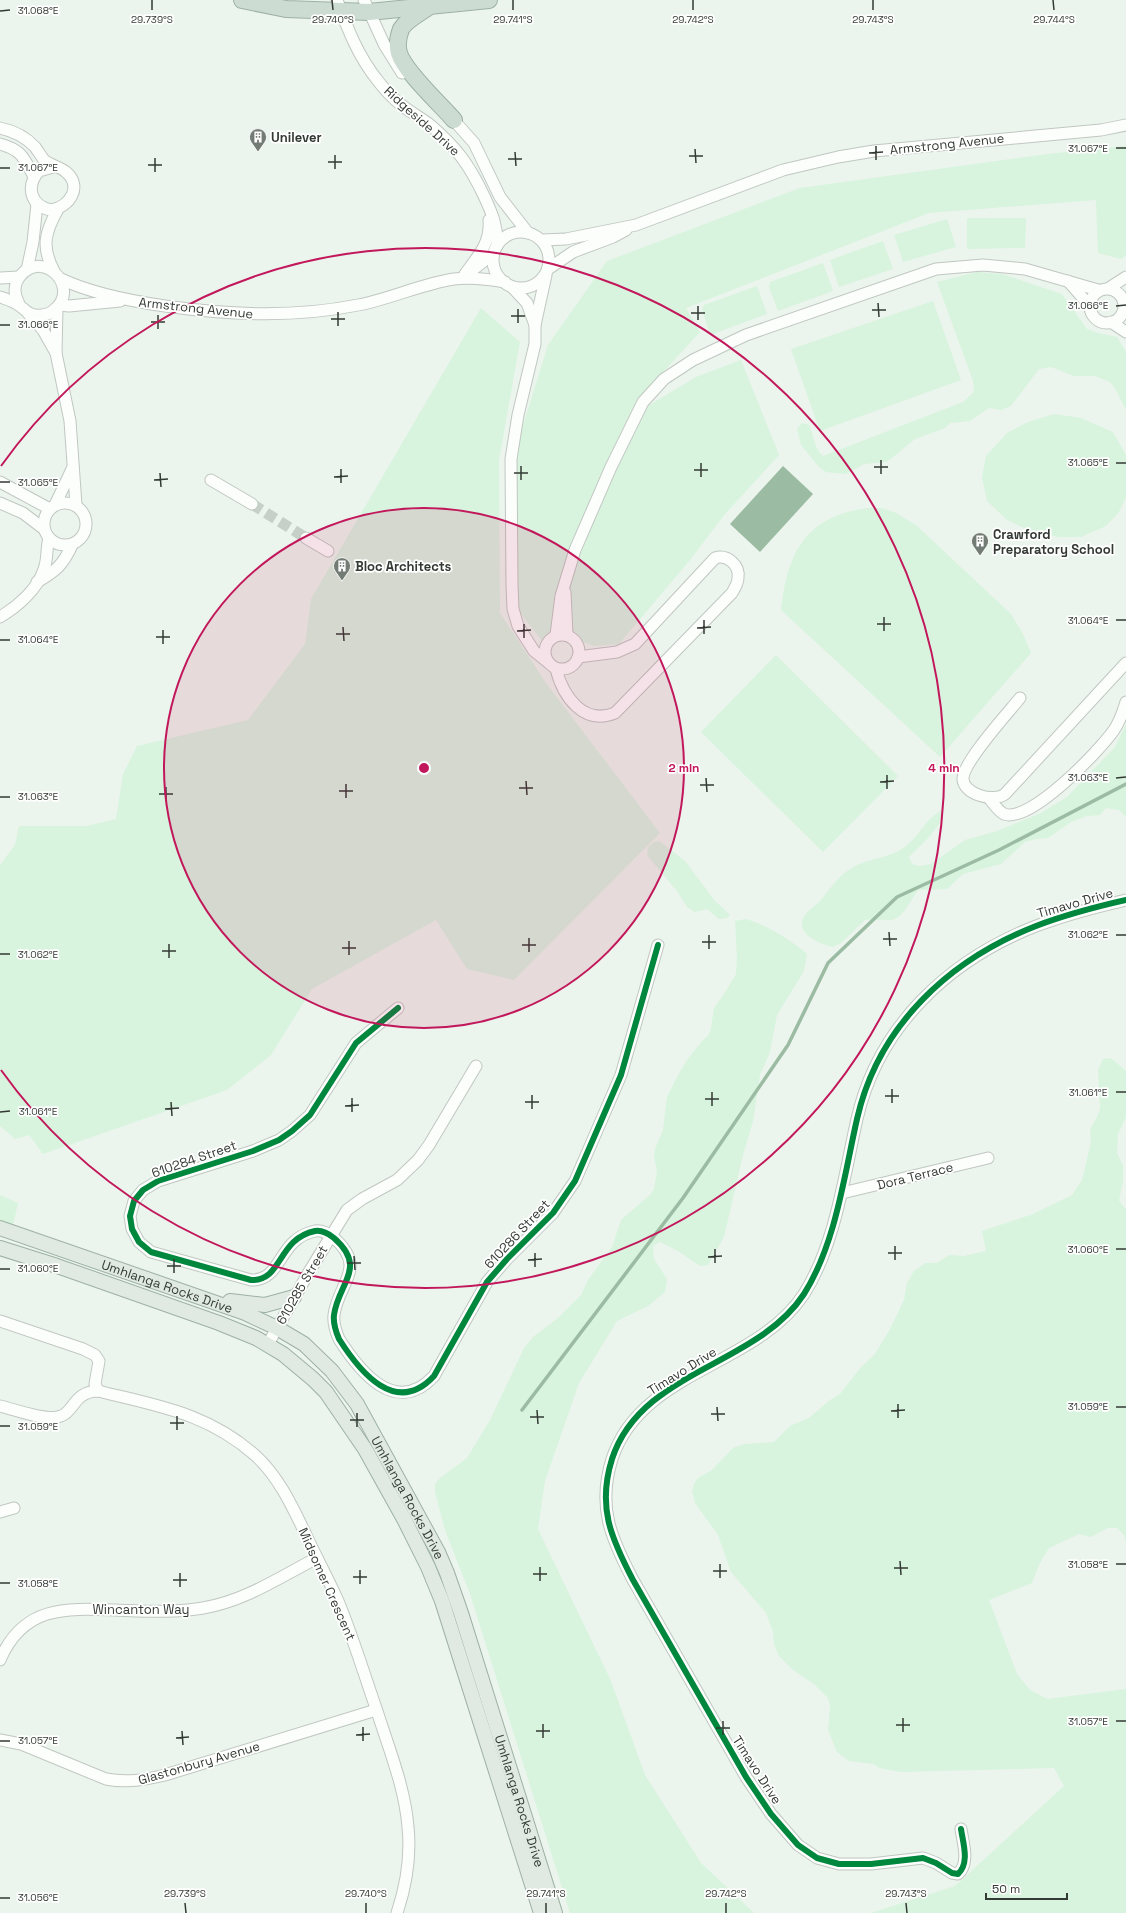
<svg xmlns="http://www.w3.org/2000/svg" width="1126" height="1913" viewBox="0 0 1126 1913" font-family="'Space Grotesk',sans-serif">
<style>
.green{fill:#d8f3de}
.water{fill:#9bbba2}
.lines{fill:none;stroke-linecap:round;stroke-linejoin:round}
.stream{stroke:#9bbba2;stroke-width:3.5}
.minor-tunnel{stroke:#c6d0c8;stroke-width:11;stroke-dasharray:11 5.5;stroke-linecap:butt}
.minor-casing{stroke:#c0c7c1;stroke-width:13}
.major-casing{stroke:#9db1a3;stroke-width:16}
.highway-casing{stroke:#9db1a3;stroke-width:18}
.minor{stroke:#fcfefc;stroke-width:11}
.major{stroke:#e0eae3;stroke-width:14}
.highway{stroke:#cddcd2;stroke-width:16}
.cycleway-casing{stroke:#fff;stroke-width:8}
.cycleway{stroke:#00873e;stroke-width:6}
.ticks{fill:none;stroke:#333a34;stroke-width:1.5}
.ring{fill:none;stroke:#c2185b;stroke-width:2}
.labels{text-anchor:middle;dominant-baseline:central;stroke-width:3.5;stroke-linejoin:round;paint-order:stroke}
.street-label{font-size:13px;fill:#333a34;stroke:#fff}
.poi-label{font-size:13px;font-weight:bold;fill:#333a34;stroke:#fff;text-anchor:start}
.ticks-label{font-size:10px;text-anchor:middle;fill:#333a34;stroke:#fff;stroke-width:3.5;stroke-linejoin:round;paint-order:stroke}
.centre{fill:#c2185b;stroke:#fff;stroke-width:2}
.ring-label{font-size:12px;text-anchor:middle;font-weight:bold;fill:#c2185b;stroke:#fff;stroke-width:3.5;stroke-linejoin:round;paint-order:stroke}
</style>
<rect width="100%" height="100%" fill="#ebf5ed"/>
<!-- green -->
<g class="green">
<polygon points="1126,146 1126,255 1121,259 1098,253 1096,200 929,213 686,308 700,332 640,397 606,467 546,646 518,610 513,457 548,345 607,261 800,188 1047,154"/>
<polygon points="967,218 1026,218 1025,248 967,249"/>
<polygon points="947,219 956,247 903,262 894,235"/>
<polygon points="883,241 893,269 839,287 830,260"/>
<polygon points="823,263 833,291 778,311 769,287 770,282"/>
<path d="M 977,272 L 1002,274 L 1062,294 L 1087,329 L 1098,333 L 1117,337 L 1126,352 L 1126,410 L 1116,390 L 1110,382 L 1095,376 L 1074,376 L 1051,367 L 1039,369 L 1011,406 L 1001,410 L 989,408 L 970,421 L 950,423 L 945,428 L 915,439 L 887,462 L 864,464 L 846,474 L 826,472 L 819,467 L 801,445 L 797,429 L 802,423 L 809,425 C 814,435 814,449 823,456 L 963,402 L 974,392 L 973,381 L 937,282 Z"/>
<polygon points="757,286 767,314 710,335 702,309 704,305"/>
<polygon points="933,301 961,380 820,431 791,349"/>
<polygon points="481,308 520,342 499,460 500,613 546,683 660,833 514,980 467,969 436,920 312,989 271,1055 227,1090 43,1154 29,1135 15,1139 0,1126 0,865 15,845 19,826 86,826 116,819 123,774 137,746 248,720 305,644 311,599"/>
<polygon points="741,360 779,455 725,514 690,560 619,644 594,646 578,640 570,629 567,592 614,463 641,410 696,377"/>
<polygon points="1054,414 1081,418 1113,432 1126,455 1126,497 1119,512 1106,526 1081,537 1059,537 1031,531 1007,520 987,501 982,478 986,456 1007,433 1028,422"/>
<path d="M 868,508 L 882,508 L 896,513 L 916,525 L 1011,614 L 1023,634 L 1031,653 L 940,757 L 781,610 C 787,552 806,516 868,508 Z"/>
<polygon points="776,655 898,776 823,852 701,732"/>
<path d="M 1126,724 L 1126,817 L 1119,810 L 1106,808 L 1100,815 L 1087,816 L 1071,822 L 1048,838 L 1036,839 L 1025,842 L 1001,864 L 963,874 L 947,889 L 918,890 C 910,900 904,918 891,920 C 882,920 873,919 865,920 L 841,943 L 833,947 C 820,944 792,933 805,915 C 809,909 816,906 821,900 C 831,887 840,874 855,866 C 871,858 891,858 906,846 C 916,838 922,827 930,819 C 934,815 939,812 943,809 C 943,828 920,845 909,857 L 912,864 L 919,866 L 931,864 L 965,840 L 997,831 L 1041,813 L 1067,797 L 1115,747 Z"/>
<polygon points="659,841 685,861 715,901 730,915 727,918 719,919 707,909 695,912 688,908 677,891 647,855 648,847 654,842"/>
<path d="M 746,919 C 767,925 791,940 807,954 L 804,971 L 777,1015 L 770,1052 L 760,1075 L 753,1121 L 743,1155 L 724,1237 L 708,1265 L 700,1266 L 678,1251 L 660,1242 L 653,1246 L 654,1259 L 667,1279 L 665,1292 L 648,1306 L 617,1321 L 579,1383 L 545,1481 L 538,1529 L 611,1681 L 645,1775 L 701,1863 L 754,1913 L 570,1913 L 470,1594 L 445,1530 L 435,1492 L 435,1484 L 440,1478 L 467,1458 L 490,1420 L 524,1348 L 533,1337 L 558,1318 L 581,1295 L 588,1280 L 612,1247 L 621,1220 L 650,1195 L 654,1189 L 657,1171 L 654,1156 L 655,1149 L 663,1130 L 667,1097 L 678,1075 L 687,1060 L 702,1041 L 708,1036 L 711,1028 L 714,1008 L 726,991 L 736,974 L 737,958 L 735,921 Z"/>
<polygon points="1111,1058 1126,1071 1126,1117 1118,1134 1117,1153 1123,1166 1123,1180 1119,1201 1126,1209 1126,1541 1124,1535 1117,1528 1108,1528 1091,1537 1079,1534 1049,1548 1040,1563 1032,1583 989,1600 1017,1674 1030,1690 1047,1699 1126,1689 1126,1913 871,1913 955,1886 1064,1786 1054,1768 900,1772 880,1768 873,1764 849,1761 837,1752 828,1730 830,1706 828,1698 814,1684 793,1670 779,1656 774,1644 773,1632 766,1613 731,1572 718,1535 695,1503 692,1491 694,1484 698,1478 712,1470 733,1448 744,1444 774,1442 790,1426 809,1418 830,1400 840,1394 861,1367 875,1354 890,1329 904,1300 907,1283 914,1271 925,1263 937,1263 949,1255 964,1256 986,1251 982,1231 1033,1214 1072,1195 1082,1180 1091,1142 1090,1130 1099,1113 1100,1106 1098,1070 1103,1059"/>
<polygon points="0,1195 18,1203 13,1225 0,1221"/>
</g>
<!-- water -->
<polygon class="water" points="783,466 813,494 760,552 730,524"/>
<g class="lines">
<!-- stream -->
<polyline class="stream" points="522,1410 683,1198 788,1045 828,963 897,897 999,850 1126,784"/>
<!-- minor-tunnel -->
<polyline class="minor-tunnel" points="252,504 306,538"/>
<!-- minor casing -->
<g class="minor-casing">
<g id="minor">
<path d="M 337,0 C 348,30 358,56 378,81 C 385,90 395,101 404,107 C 412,113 421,118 429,124 C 456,147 469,164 484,196 C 492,213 498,227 497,246"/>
<polyline points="364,0 384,44 402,73"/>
<polyline points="450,116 474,143 500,197 528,233"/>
<path d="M 0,128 C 14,131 25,136 35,147 C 38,151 41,156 44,160 C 51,166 59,166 66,172 C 83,186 70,207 51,210 C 31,206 25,187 39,171 L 53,167"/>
<path d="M 0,144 C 22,150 24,158 34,177"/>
<circle cx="521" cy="260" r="28"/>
<polyline points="542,240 566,239 636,225 783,170 838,157 874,151 1101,130 1126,125"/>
<polyline points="548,269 573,252 613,237 626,230"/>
<polyline points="27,270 33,242 37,204"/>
<path d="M 54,271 C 41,247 45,232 58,209"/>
<polyline points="470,272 493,254"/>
<path d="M 465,274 C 478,256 491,243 489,220"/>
<polyline points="546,275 535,325 535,344 518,415 511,459 512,585 513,609 518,626 534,651 549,663"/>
<polyline points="0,278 19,277"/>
<path d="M 61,279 C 93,294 130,301 165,306 C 230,315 293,318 358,305 C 390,299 421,284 454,279 C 471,277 488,279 505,282"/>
<polyline points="1068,281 1089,305"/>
<polyline points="511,286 527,303 535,325"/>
<polyline points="1109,288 1126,277"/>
<circle cx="1107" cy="306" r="17"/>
<path d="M 0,297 C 6,299 12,301 17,304 C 24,308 27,314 35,315 C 43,316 50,314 55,309 C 80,288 45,249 21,275 C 13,284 14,295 19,304"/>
<polyline points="60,305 69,306 120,301"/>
<polyline points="57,308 56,353 70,421 76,505"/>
<polyline points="28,313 43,330 56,353"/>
<polyline points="1111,322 1126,332"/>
<polyline points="211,480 252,504"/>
<polyline points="0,482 50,509"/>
<circle cx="65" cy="524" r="21"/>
<polyline points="0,503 23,513 44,529"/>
<polyline points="55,505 73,467"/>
<polyline points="306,538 328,551"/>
<path d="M 37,582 C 56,571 63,565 72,545"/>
<polyline points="565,592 567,635"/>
<path d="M 0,617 C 17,607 38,589 44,569 C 48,559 46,548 49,538"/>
<circle cx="562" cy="652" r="17"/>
<polyline points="556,635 561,596 575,550 611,467 643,402 664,379 693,360 746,335 936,269 983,265 1025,269 1098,290"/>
<path d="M 556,669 C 563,696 583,726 615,713 L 732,593 C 735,588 738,583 738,578 C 740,565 727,554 715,558 L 635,644 L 617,652 L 578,657"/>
<path d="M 1020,698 C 1007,714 964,761 963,778 C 962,794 994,803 1005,794 L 1126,663"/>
<path d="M 989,798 C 993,803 998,811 1004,814 C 1030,824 1100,750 1114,730 C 1120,721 1123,712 1126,702"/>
<path d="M 398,1008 L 356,1043 L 310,1115 L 292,1131 L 279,1140 L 253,1151 L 158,1181 L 143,1190 L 134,1201 L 130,1216 L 132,1229 L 139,1242 L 151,1252 L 251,1280 C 283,1281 277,1239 315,1231 C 322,1230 329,1234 334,1238 C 368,1268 338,1283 334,1315 C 333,1323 336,1332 339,1339 C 360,1372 396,1417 434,1376 L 487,1282 L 507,1259 L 553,1213 L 575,1181 L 621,1075 L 658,945"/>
<polyline points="842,1193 988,1158"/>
<polyline points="0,1321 83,1349 95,1355 99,1361 95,1384 98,1391"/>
<polyline points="268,1344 309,1272 347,1210 362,1199 397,1180 418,1160 429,1145 476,1066"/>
<path d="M 0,1406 C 14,1409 47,1422 61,1416 C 75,1411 73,1392 98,1391 C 158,1406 208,1413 256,1456 C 279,1477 293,1508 306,1535 C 316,1557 328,1578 338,1601 C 353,1637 364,1674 377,1711 C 389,1749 405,1788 408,1827 C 411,1856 406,1886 397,1913"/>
<polyline points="0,1512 14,1508"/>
<path d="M 0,1660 C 23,1606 65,1608 115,1610 C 144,1611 175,1613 203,1608 C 245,1601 280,1577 317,1558"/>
<path d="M 0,1740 L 21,1744 L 106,1779 C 127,1783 144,1780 165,1775 L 376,1710"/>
<path d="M 961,1829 C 963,1843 970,1863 958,1874 L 952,1873 L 936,1863 L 923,1858 L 871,1864 L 839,1864 L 817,1858 L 798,1845 L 771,1814 L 746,1777 L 633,1580 C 611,1538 597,1507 612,1459 C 641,1370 756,1367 804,1294 C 836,1243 844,1176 857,1119 C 878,1026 949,960 1036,926 C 1065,915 1095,907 1126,900"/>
</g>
</g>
<!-- major casing -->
<g class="major-casing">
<g id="major">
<path id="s1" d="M 0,1228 L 245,1313 L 277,1328 L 304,1344 L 332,1371 L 357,1404 L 438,1552 L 447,1573 L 461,1613 L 555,1913"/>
<polyline points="0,1248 57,1266 219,1323 256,1338 283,1354 313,1379 326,1392 365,1449 404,1519 428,1567 442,1601 541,1913"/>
<polyline points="230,1301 265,1305 294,1297"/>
</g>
</g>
<!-- highway casing -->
<g class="highway-casing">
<g id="highway">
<polyline points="242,0 286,9 369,12 489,0"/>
<path d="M 430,6 C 421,13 407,19 401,29 C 398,37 397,46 399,53 C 404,71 441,105 454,120"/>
</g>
</g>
<!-- minor -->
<use href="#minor" class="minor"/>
<!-- major -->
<use href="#major" class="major"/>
<!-- highway -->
<use href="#highway" class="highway"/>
<!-- cycleway casing -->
<g class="cycleway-casing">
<g id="cycleway">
<path d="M 398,1008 L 356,1043 L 310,1115 L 292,1131 L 279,1140 L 253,1151 L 158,1181 L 143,1190 L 134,1201 L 130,1216 L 132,1229 L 139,1242 L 151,1252 L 251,1280 C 283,1281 277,1239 315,1231 C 322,1230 329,1234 334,1238 C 368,1268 338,1283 334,1315 C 333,1323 336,1332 339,1339 C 360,1372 396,1417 434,1376 L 487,1282 L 507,1259 L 553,1213 L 575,1181 L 621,1075 L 658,945"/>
<path d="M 961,1829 C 963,1843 970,1863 958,1874 L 952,1873 L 936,1863 L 923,1858 L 871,1864 L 839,1864 L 817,1858 L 798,1845 L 771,1814 L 746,1777 L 633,1580 C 611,1538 597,1507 612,1459 C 641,1370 756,1367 804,1294 C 836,1243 844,1176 857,1119 C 878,1026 949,960 1036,926 C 1065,915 1095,907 1126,900"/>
</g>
</g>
<!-- cycleway -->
<use href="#cycleway" class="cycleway"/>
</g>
<!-- ticks -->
<path class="ticks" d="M 152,0 L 152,10M 332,0 L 333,10M 513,0 L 513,10M 693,0 L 693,10M 873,0 L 873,10M 1053,0 L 1054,10M 0,11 L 10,10M 876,146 L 876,160M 1116,148 L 1126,148M 695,149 L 696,163M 515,152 L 516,166M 869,153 L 883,152M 335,155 L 335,169M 689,156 L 703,156M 155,158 L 155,172M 508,159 L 522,159M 328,162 L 342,162M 148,165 L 162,165M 0,168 L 10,168M 878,303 L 879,317M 698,306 L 698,320M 1116,306 L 1126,305M 518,309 L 518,323M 872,310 L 886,310M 338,312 L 338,326M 691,313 L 705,313M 158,315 L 158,329M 511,316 L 525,316M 331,319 L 345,319M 151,322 L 165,322M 0,325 L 10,325M 881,460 L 881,474M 701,463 L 701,477M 1116,463 L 1126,463M 521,466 L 521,480M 874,467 L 888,467M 341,469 L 341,483M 694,470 L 708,470M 160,473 L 161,487M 514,473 L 528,473M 334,477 L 348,476M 154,480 L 168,479M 0,482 L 10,482M 884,617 L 884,631M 704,620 L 704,634M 1116,620 L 1126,620M 524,624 L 524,638M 877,624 L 891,624M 343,627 L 344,641M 697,628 L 711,627M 163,630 L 163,644M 517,631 L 531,630M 336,634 L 350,634M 156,637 L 170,637M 0,640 L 10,640M 887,775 L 887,789M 706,778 L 707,792M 1116,778 L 1126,777M 526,781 L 527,795M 880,782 L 894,781M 346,784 L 346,798M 700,785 L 714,785M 166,787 L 166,801M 519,788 L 533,788M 339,791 L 353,791M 159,794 L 173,794M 0,797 L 10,797M 889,932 L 890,946M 709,935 L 709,949M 1116,935 L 1126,935M 529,938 L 529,952M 883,939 L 897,939M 349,941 L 349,955M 702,942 L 716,942M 169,944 L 169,958M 522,945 L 536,945M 342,948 L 356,948M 162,951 L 176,951M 0,954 L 10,954M 892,1089 L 892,1103M 712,1092 L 712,1106M 1116,1092 L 1126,1092M 532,1095 L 532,1109M 885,1096 L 899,1096M 352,1098 L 352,1112M 705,1099 L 719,1099M 171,1102 L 172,1116M 525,1102 L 539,1102M 345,1106 L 359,1105M 165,1109 L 179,1108M 0,1112 L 10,1111M 895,1246 L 895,1260M 715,1249 L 715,1263M 1116,1249 L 1126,1249M 535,1253 L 535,1267M 888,1253 L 902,1253M 354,1256 L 355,1270M 708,1257 L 722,1256M 174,1259 L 174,1273M 528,1260 L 542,1259M 347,1263 L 361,1263M 167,1266 L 181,1266M 0,1269 L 10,1269M 898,1404 L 898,1418M 717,1407 L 718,1421M 1116,1407 L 1126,1407M 537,1410 L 538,1424M 891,1411 L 905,1410M 357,1413 L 357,1427M 711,1414 L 725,1414M 177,1416 L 177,1430M 530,1417 L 544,1417M 350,1420 L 364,1420M 170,1423 L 184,1423M 0,1426 L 10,1426M 900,1561 L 901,1575M 720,1564 L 720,1578M 1116,1564 L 1126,1564M 540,1567 L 540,1581M 894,1568 L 908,1568M 360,1570 L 360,1584M 713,1571 L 727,1571M 180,1573 L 180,1587M 533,1574 L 547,1574M 353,1577 L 367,1577M 173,1580 L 187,1580M 0,1583 L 10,1583M 903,1718 L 903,1732M 723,1721 L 723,1735M 1116,1721 L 1126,1721M 543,1724 L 543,1738M 896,1725 L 910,1725M 363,1727 L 363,1741M 716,1728 L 730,1728M 182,1731 L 183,1745M 536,1731 L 550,1731M 356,1735 L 370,1734M 176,1738 L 189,1737M 0,1741 L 10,1741M 0,1898 L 10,1898M 185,1903 L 186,1913M 366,1903 L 366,1913M 546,1903 L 546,1913M 726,1903 L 726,1913M 906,1903 L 907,1913"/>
<!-- distance rings -->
<circle cx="424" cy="768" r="260" fill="#c2185b" fill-opacity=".12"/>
<g class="ring">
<circle cx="424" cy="768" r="260"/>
<path d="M1 466A520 520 0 1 1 1 1070"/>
</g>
<!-- icons -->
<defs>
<g id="building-pin" transform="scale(0.9)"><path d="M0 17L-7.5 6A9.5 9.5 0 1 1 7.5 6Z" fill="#737b75" stroke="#fff"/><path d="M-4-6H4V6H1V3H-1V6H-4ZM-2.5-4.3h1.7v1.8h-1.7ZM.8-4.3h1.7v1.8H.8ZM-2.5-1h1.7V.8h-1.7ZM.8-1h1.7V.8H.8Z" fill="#fff"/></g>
</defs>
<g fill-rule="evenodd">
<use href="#building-pin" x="258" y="137"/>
<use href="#building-pin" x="980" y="541"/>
<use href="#building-pin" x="342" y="566"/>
</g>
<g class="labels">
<!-- street labels -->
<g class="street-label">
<text transform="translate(422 121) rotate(42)">Ridgeside Drive</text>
<text transform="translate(947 144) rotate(-6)">Armstrong Avenue</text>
<text transform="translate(196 308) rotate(6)">Armstrong Avenue</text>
<text transform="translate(1075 903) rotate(-16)">Timavo Drive</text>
<text transform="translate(194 1159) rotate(-19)">610284 Street</text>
<text transform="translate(915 1176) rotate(-14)">Dora Terrace</text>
<text transform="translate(517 1234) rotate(-47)">610286 Street</text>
<text transform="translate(302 1285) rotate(-60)">610285 Street</text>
<text stroke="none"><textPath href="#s1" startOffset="177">Umhlanga Rocks Drive</textPath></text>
<text transform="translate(682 1371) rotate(-32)">Timavo Drive</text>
<text stroke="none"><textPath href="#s1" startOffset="513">Umhlanga Rocks Drive</textPath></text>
<text transform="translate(327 1584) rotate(66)">Midsomer Crescent</text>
<text x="141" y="1609">Wincanton Way</text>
<text transform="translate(199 1763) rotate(-16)">Glastonbury Avenue</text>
<text transform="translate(757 1770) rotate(57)">Timavo Drive</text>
<text stroke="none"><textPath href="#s1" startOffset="837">Umhlanga Rocks Drive</textPath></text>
</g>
<!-- poi labels -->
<g class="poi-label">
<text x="271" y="137">Unilever</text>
<text x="993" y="534">Crawford<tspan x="993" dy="15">Preparatory School</tspan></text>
<text x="355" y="566">Bloc Architects</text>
</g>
</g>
<g class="ticks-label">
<text x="38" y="14">31.068°E</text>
<text x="152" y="23">29.739°S</text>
<text x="333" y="23">29.740°S</text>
<text x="513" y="23">29.741°S</text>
<text x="693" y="23">29.742°S</text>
<text x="873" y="23">29.743°S</text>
<text x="1054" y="23">29.744°S</text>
<text x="1088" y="152">31.067°E</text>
<text x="38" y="171">31.067°E</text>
<text x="1088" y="309">31.066°E</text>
<text x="38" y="328">31.066°E</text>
<text x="1088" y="466">31.065°E</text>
<text x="38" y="486">31.065°E</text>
<text x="1088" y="624">31.064°E</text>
<text x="38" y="643">31.064°E</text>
<text x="1088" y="781">31.063°E</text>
<text x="38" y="800">31.063°E</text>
<text x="1088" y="938">31.062°E</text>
<text x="38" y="958">31.062°E</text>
<text x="1088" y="1096">31.061°E</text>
<text x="38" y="1115">31.061°E</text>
<text x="1088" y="1253">31.060°E</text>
<text x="38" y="1272">31.060°E</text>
<text x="1088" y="1410">31.059°E</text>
<text x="38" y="1430">31.059°E</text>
<text x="1088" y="1568">31.058°E</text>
<text x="38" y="1587">31.058°E</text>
<text x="1088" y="1725">31.057°E</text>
<text x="38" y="1744">31.057°E</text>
<text x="185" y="1897">29.739°S</text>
<text x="366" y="1897">29.740°S</text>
<text x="546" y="1897">29.741°S</text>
<text x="726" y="1897">29.742°S</text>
<text x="906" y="1897">29.743°S</text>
<text x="38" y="1901">31.056°E</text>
</g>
<circle cx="424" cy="768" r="6" class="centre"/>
<g class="ring-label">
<text x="684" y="772">2 min</text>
<text x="944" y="772">4 min</text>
</g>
<!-- scale -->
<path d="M986 1893v6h81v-6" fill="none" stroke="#333a34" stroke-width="2"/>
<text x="992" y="1893" font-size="12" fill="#333a34" stroke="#ffffff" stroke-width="3" paint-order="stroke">50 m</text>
</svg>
